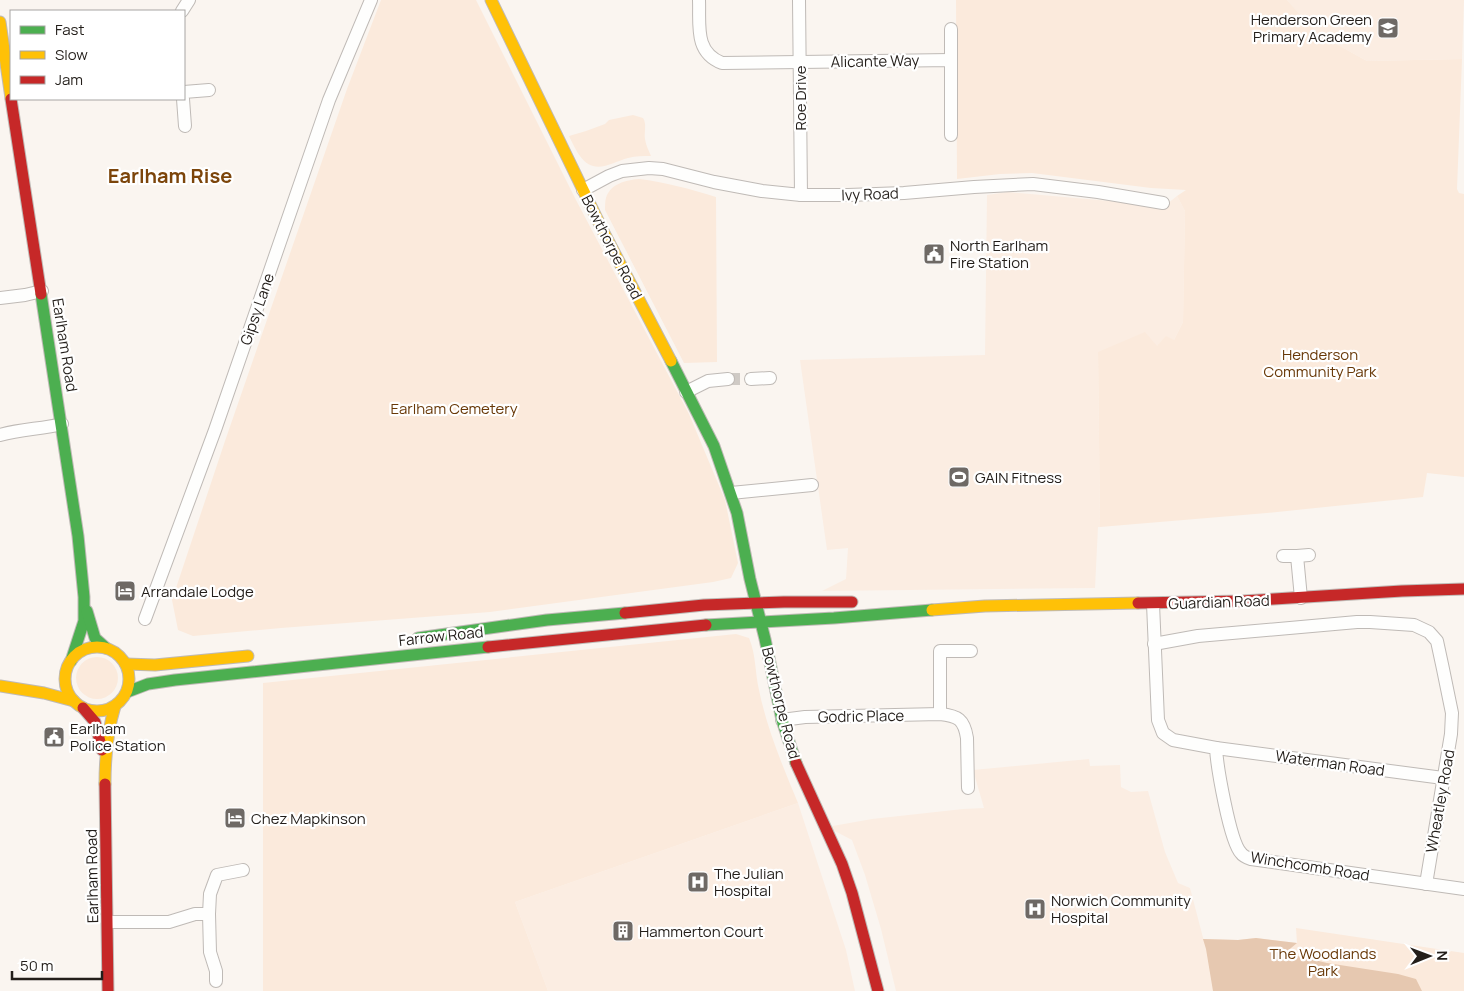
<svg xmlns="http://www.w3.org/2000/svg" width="1464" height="991" viewBox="0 0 1464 991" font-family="Manrope,sans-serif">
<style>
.built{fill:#fbede2}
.green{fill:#fbeadc}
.forest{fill:#e6c8b0}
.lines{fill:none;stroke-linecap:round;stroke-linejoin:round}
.street-tunnel{stroke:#cfcac5;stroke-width:12;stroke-dasharray:12 6;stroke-linecap:butt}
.street-casing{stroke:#bfbab6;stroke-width:14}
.fast-casing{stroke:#bfbab6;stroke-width:13}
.slow-casing{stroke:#bfbab6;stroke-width:13}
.jam-casing{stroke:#bfbab6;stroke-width:13}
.street{stroke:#fefefd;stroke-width:12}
.fast{stroke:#4caf50;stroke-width:11}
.slow{stroke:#ffc107;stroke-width:11}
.jam{stroke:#c62828;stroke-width:11}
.labels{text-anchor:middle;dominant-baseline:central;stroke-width:4.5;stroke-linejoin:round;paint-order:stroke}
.poi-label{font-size:15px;fill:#231e1a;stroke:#fff;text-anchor:start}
.street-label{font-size:15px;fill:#231e1a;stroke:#fff}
.park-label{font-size:15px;fill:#683807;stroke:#fff}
.district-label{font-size:20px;font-weight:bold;fill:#7c450b;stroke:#fff}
</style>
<rect width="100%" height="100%" fill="#faf5f0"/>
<!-- built -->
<g class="built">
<polygon points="1287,0 1464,0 1462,59 1367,61 1318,34"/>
<polygon points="1008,192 1110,201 1162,208 1177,196 1185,211 1183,322 1174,340 1157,346 1098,352 1100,527 1098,527 1095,588 822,591 846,579 848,548 827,550 800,360 985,355 987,195"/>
<polygon points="1089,759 1090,766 1120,765 1121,787 1131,792 1148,791 1165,852 1178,883 1190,888 1206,949 1213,991 896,991 881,929 865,875 852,840 827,827 872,819 963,809 984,808 973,770"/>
<polygon points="798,803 846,950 855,991 548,991 515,902"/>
</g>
<!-- green -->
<g class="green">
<polygon points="381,0 476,0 576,200 689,414 725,500 738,563 731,578 713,582 490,612 281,628 193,636 178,630 172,600 225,441 347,89"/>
<polygon points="956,0 1287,0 1318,34 1367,61 1462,59 1457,189 1459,193 1464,194 1464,477 1427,473 1423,497 1267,513 1100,527 1098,352 1145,332 1157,346 1166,336 1174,340 1183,322 1185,211 1177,196 1186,190 1151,188 1032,173 1000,174 957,179"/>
<path d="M 633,115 L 643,118 C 647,124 644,132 645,139 C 646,146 649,151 651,156 C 643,156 636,156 628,158 C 617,161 604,169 593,166 C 581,163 574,146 569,136 L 586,131 L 605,124 L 609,120 Z"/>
<path d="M 639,179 C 665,182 690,189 716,197 L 717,362 L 684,363 L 605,210 C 605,206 605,201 606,198 C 610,184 626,180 639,179 Z"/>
<path d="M 736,634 L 749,638 C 756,654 755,673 759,690 C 767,729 783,767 798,803 L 515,902 L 548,991 L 263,991 L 263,683 Z"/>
<circle cx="97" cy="678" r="21"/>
<polygon points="1296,928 1464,953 1464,991 1213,991 1206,949 1203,939 1238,940 1256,938 1297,943"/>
</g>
<!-- forest -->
<polygon class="forest" points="1256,938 1297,943 1285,953 1327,963 1398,974 1416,979 1422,991 1213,991 1206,949 1203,939 1238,940"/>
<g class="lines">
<!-- street-tunnel -->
<polyline class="street-tunnel" points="728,379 751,379"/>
<!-- street casing -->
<g class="street-casing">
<g id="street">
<path d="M 699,0 C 700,25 694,52 722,63 L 951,60 L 951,135"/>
<polyline points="799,0 801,195"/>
<polyline points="182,11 189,0"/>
<polyline points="951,60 951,29"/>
<polyline points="184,92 209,90"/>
<polyline points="183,99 185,126"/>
<polyline points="583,190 609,176 622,171 649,168 663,169 714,182 762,191 801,195 848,195 904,193 974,187 1033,184 1098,192 1163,203"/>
<polyline points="0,298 25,295 42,291"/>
<polyline points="751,379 770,378"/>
<polyline points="686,392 708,381 728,379"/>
<path d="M 0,435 C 21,429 42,429 62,424"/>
<polyline points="731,493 812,485"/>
<polyline points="1283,556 1297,556"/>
<polyline points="1301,598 1297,556 1309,555"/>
<path d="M 1153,604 L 1158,720 L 1163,733 L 1173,740 L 1216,748 C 1217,767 1230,842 1241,853 C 1243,856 1248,858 1251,859 L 1464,889"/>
<polyline points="145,619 215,430 329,100 371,0"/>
<polyline points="1154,644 1198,636 1357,622 1370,622 1414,625 1429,632 1437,641 1443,669 1452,713 1451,734 1426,884"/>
<polyline points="940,714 940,651 971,651"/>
<path d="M 782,720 L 805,717 L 940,714 C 958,716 964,719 967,738 L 968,788"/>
<polyline points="1216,748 1443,778"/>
<polyline points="209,914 210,894 217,875 243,870"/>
<polyline points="108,922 169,922 195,914 209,914 210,952 216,971 216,981"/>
</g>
</g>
<!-- fast casing -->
<g class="fast-casing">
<g id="fast">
<polyline points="41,294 78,536 84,597 84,621 71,661"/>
<polyline points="671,361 714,446 737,513 750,579 765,639 782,720 796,763"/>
<polyline points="87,611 95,638 106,648"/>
<polyline points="706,625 834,618 932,610"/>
<polyline points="418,638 547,620 625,613"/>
<polyline points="127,692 148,684 175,680 488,647"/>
</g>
</g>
<!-- slow casing -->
<g class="slow-casing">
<g id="slow">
<polyline points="491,0 603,231 671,361"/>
<polyline points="0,22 11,98"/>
<polyline points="932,610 985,606 1138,603"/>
<circle cx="97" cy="679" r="32"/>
<polyline points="126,664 155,665 248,656"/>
<polyline points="0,686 44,693 74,701"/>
<path d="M 105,784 C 105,757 107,732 115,706"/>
</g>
</g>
<!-- jam casing -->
<g class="jam-casing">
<g id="jam">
<polyline points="11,99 41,294"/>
<polyline points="1138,603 1243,601 1402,591 1464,589"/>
<polyline points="625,613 704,605 784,602 852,602"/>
<polyline points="488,647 706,625"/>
<polyline points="83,708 95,722 102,750"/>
<polyline points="796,763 842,864 852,893 878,991"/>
<polyline points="105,784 108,991"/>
</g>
</g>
<!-- street -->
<use href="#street" class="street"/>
<!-- fast -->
<use href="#fast" class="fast"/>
<!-- slow -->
<use href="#slow" class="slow"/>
<!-- jam -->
<use href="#jam" class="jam"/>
</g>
<!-- icons -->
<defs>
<g id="school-square" transform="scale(1.125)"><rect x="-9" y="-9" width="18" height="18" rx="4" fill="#6e6965" stroke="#fff"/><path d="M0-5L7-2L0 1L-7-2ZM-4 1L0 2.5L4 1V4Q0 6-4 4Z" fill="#fff"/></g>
<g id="civic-square" transform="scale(1.125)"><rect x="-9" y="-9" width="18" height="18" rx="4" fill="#6e6965" stroke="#fff"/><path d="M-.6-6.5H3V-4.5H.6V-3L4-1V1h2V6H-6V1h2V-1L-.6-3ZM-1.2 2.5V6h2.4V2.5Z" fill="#fff"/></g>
<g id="stadium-square" transform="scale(1.125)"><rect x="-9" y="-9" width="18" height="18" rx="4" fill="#6e6965" stroke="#fff"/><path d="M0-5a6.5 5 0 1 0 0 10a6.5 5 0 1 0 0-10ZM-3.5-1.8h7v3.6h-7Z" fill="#fff"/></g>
<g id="hotel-square" transform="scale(1.125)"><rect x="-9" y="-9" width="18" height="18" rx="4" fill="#6e6965" stroke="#fff"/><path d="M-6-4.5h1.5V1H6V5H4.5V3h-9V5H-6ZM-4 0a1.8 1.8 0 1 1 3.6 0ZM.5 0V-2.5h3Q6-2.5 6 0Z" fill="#fff"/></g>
<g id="hospital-square" transform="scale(1.125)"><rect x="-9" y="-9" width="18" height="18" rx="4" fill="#6e6965" stroke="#fff"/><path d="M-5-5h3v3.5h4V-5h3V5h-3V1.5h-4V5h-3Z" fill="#fff"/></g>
<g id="building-square" transform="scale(1.125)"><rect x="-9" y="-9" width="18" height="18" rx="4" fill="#6e6965" stroke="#fff"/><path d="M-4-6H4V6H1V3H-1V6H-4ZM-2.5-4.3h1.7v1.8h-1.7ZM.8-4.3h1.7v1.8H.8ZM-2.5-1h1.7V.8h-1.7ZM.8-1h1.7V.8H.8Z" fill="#fff"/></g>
</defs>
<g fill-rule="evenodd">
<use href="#school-square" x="1388" y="28"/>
<use href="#civic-square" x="934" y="254"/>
<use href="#stadium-square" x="959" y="477"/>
<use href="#hotel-square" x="125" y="591"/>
<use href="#civic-square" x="54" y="737"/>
<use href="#hotel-square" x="235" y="818"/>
<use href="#hospital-square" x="698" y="882"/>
<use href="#hospital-square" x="1035" y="909"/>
<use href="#building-square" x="623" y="931"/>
</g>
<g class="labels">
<!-- poi labels -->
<g class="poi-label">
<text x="1372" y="19" text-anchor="end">Henderson Green<tspan x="1372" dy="17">Primary Academy</tspan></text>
<text x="950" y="245">North Earlham<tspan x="950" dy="17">Fire Station</tspan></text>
<text x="975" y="477">GAIN Fitness</text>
<text x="141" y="591">Arrandale Lodge</text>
<text x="70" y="728">Earlham<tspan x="70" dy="17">Police Station</tspan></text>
<text x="251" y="818">Chez Mapkinson</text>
<text x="714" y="873">The Julian<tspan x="714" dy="17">Hospital</tspan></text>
<text x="1051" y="900">Norwich Community<tspan x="1051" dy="17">Hospital</tspan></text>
<text x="639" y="931">Hammerton Court</text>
</g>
<!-- street labels -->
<g class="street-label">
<text transform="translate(875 61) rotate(-1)">Alicante Way</text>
<text transform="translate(800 98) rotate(-90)">Roe Drive</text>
<text transform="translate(870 194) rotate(-2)">Ivy Road</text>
<text transform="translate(612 247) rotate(63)">Bowthorpe Road</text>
<text transform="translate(257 309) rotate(-71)">Gipsy Lane</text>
<text transform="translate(65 345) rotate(81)">Earlham Road</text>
<text transform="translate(1219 602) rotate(-2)">Guardian Road</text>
<text transform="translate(441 636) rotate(-6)">Farrow Road</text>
<text transform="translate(781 703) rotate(76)">Bowthorpe Road</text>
<text transform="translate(861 716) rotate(-1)">Godric Place</text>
<text transform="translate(1330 763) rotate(8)">Waterman Road</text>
<text transform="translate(1440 801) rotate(-80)">Wheatley Road</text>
<text transform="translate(1310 866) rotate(9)">Winchcomb Road</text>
<text transform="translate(92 876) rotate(-91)">Earlham Road</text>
</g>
<!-- park labels -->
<g class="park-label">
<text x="1320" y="354">Henderson<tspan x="1320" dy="17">Community Park</tspan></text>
<text x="454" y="408">Earlham Cemetery</text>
<text x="1323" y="953">The Woodlands<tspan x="1323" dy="17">Park</tspan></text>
</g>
<!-- district labels -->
<g class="district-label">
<text x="170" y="175">Earlham Rise</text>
</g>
</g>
<!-- legend -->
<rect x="10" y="10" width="175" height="90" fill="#ffffff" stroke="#a7a5a3"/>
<rect x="20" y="26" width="25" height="8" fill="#4caf50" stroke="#a7a5a3"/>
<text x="55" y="35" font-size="15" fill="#231e1a">Fast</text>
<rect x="20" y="51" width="25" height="8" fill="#ffc107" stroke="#a7a5a3"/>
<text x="55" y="60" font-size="15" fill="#231e1a">Slow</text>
<rect x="20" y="76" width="25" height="8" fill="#c62828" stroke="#a7a5a3"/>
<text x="55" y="85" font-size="15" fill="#231e1a">Jam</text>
<!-- north arrow -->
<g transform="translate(1429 956) rotate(89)" stroke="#ffffff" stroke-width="4" paint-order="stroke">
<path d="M0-4L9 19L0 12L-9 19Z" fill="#231e1a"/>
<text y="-8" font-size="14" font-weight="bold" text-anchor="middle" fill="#231e1a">N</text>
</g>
<!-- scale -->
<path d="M12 971v8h90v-8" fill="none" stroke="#231e1a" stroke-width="2.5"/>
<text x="20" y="971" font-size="15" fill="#231e1a" stroke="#ffffff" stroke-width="4" paint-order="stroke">50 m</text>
</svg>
